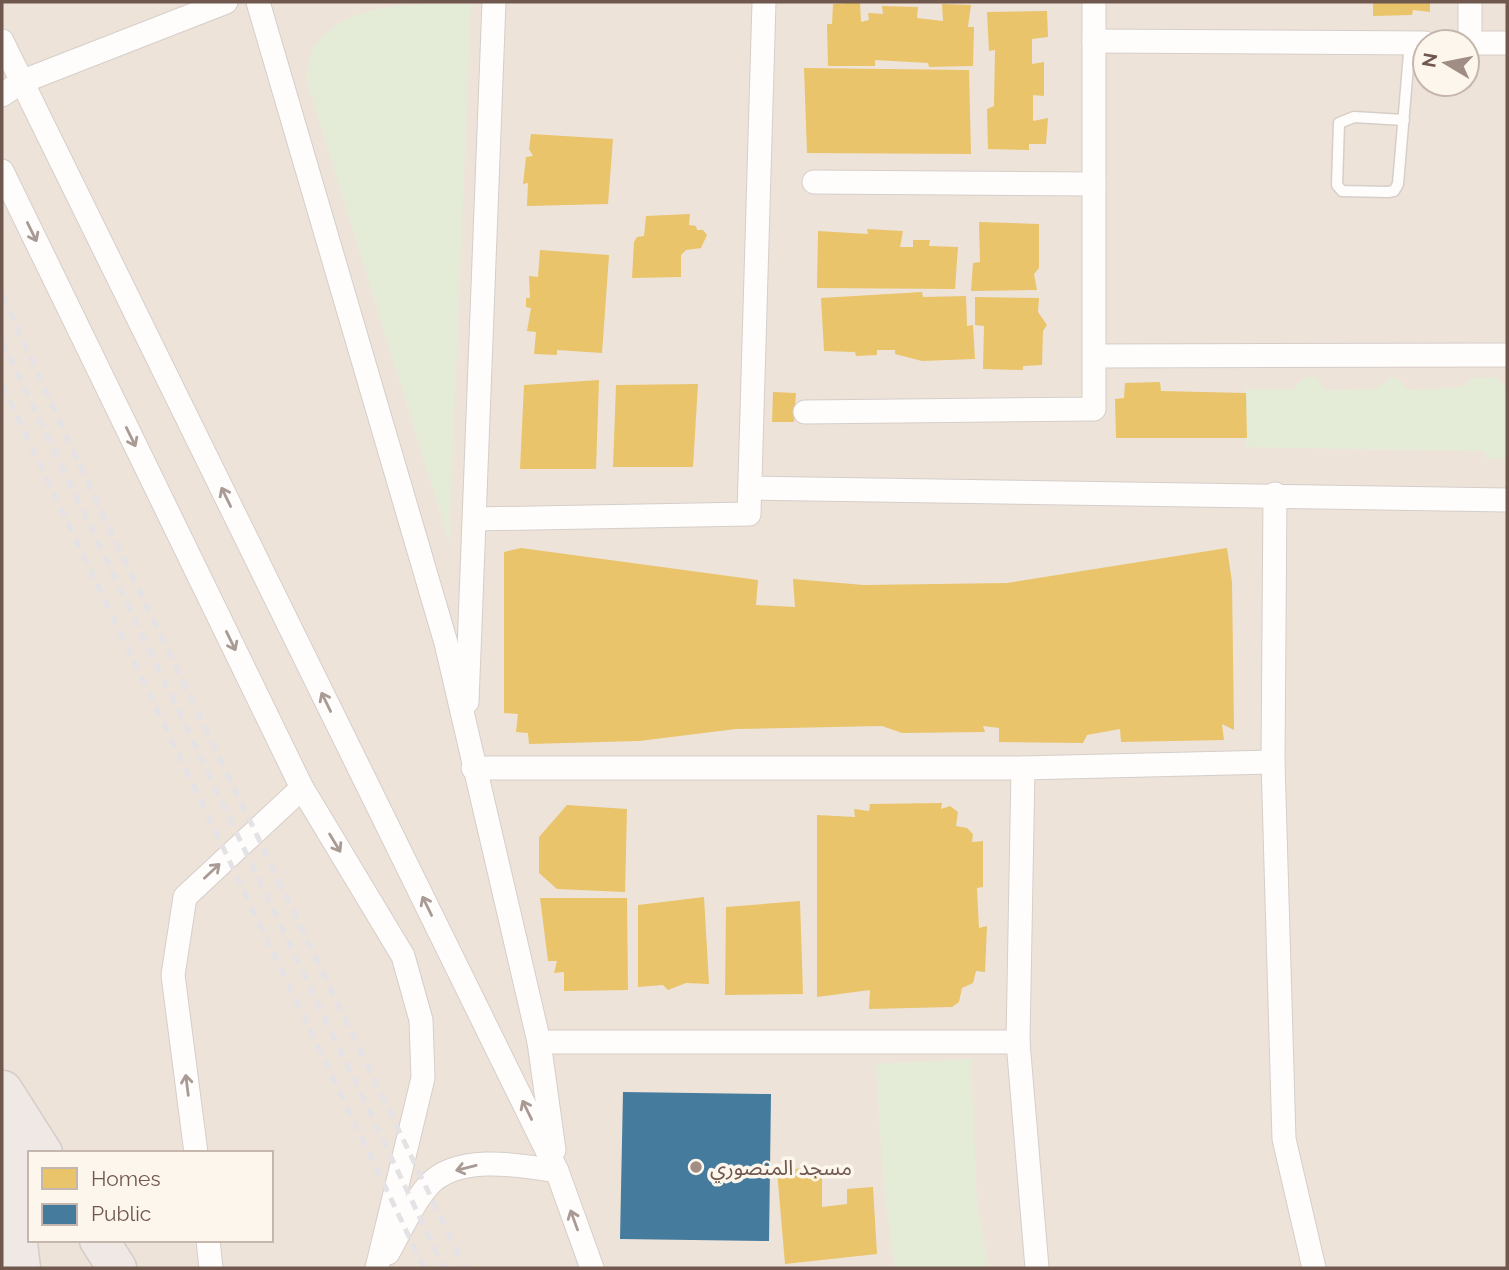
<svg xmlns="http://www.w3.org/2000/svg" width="1509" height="1270" viewBox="0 0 1509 1270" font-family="Raleway,'Noto Sans Arabic',sans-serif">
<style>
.residential{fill:#eee3d9;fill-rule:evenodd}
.green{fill:#e4ecd7}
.homes{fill:#e9c46a}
.public{fill:#457b9d}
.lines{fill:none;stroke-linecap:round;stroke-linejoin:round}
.service-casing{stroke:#d5cec9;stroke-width:13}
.minor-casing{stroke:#d5cec9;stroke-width:25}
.motorway-casing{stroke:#d4ccc7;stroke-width:41}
.service{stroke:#fefdfc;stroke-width:10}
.minor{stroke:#fefdfc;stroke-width:23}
.motorway{stroke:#f0e8e5;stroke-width:38}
.rail{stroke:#e4e2e4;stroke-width:5;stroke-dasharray:10 7;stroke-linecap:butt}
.oneway{stroke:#a99a94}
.poi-dot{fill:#a08e85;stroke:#fdf6ed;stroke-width:2.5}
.labels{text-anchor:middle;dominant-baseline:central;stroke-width:7;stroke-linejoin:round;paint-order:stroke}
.poi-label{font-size:21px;fill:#71584e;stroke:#fdf6ed;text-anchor:start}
</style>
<rect width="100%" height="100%" fill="#f6f1eb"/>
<!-- residential -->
<path class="residential" d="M 2,2 L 1507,2 L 1507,1268 L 2,1268 ZM 1425,42 L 1467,42 L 1467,84 L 1425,84 ZM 30,1153 L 271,1153 L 271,1240 L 30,1240 Z"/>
<!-- green -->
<g class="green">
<path d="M 471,4 L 449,541 L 306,78 C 309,69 310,56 314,47 C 345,0 417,4 471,4 Z"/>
<polygon points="1305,377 1317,378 1325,391 1378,388 1392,377 1398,379 1408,390 1463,387 1473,378 1496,377 1507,389 1507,459 1486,459 1484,451 1246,447 1245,389 1294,389"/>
<polygon points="971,1059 977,1204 989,1268 894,1268 883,1179 876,1064"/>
</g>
<!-- homes -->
<g class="homes">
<polygon points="860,2 861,22 869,20 868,13 883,14 882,6 918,7 917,18 943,21 942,4 971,5 968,27 974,27 973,66 929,67 928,63 875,60 875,66 828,66 827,24 832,24 833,4"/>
<polygon points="1373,2 1430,2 1430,12 1413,10 1412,15 1373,16"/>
<polygon points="1047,11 1048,37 1032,39 1032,64 1044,62 1044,96 1033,95 1033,121 1048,118 1046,144 1029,144 1029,150 988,149 987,109 994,106 995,50 989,51 987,12"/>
<polygon points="804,68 969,70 971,154 807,153"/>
<polygon points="531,134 613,139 608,204 527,206 528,183 523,184 526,157 533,156 529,149"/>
<polygon points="690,214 689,225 696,226 697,230 703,230 707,235 701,248 686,250 681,255 681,277 632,278 634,242 637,237 644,236 646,216"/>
<polygon points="979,222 1039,224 1039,268 1034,274 1037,290 971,291 973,263 980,262"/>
<polygon points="867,229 903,231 900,247 913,247 913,240 930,240 929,246 958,247 955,289 817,288 818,231 868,234"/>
<polygon points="540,250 609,255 602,353 557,350 557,355 534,354 536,332 527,331 531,308 526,307 526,298 530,298 529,276 538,277"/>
<polygon points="922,292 923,297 966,296 967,326 973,325 975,359 922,361 895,354 895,350 877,350 877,355 856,356 855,352 824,351 821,298"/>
<polygon points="975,297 1039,298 1038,312 1047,325 1043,331 1042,365 1023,366 1023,370 983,369 984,326 975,325"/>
<polygon points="599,380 596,469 520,469 524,385"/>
<polygon points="1160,382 1161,391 1246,393 1247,438 1116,438 1115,399 1124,398 1125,383"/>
<polygon points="698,384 693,467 613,467 616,385"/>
<polygon points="773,392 796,393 794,422 772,422"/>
<polygon points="521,548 758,580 756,605 795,607 793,579 864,585 1007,583 1227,548 1232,582 1234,730 1222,724 1224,740 1121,742 1120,729 1087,735 1083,743 999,742 999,728 983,726 985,732 902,733 882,726 736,729 639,741 529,744 528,733 516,732 518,714 504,713 504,552"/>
<polygon points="942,803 941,809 950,806 958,812 956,826 967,828 973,834 972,842 983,841 983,887 977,888 979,928 987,926 985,972 976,971 973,983 962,988 959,1002 952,1007 869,1009 870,990 817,997 817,815 855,817 854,809 869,811 870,804"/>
<polygon points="567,805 627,809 625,892 557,889 539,873 539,837"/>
<polygon points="704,897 709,984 686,983 668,990 663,985 638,987 638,905"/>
<polygon points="540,898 627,898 628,990 564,991 564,972 554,973 557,961 548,961"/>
<polygon points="800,901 803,994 725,995 726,907"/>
<polygon points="822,1166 822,1207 847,1204 847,1189 873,1187 877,1254 785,1264 777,1171"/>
</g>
<!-- public -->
<polygon class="public" points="623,1092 771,1094 769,1241 620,1239"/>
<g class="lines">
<!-- service casing -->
<g class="service-casing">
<polyline id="service" points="1404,120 1354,117 1339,123 1337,185 1342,191 1388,192 1394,191 1398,184 1410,42"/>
</g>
<!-- minor casing -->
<g class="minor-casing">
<g id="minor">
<polyline points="258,2 446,643 539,1042 554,1150"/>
<polyline points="2,41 557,1171 592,1268"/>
<polyline points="1094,41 1425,43"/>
<polyline points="1467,43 1507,43"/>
<polyline points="1470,43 1470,2"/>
<polyline points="2,95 21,82 226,2"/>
<polyline points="2,171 302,788 403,956 421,1020 423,1078 377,1268"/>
<polyline points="814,182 1094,184"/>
<polyline points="1095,356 1507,355"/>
<polyline points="805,412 1094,409 1094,2"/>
<polyline points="750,488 1507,500"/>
<polyline points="1275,494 1273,762 1284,1139 1314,1268"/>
<polyline points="475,519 749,514 764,2"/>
<polyline points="467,702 494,2"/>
<polyline points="473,768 1023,768 1273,762"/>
<polyline points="1023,768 1018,1042 1037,1268"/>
<polyline points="539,1042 1018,1042"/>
<polyline points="196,1153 173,975 185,897 302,788"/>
<polyline points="208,1240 211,1268"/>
<path d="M 388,1253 C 400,1232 411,1206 427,1187 C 455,1153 520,1165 557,1171"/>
</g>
</g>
<!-- motorway casing -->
<g class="motorway-casing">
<g id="motorway">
<polyline points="3,1090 43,1153"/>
<polyline points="2,1112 21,1268"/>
<polyline points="99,1240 117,1268"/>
</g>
</g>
<!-- service -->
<use href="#service" class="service"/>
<!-- minor -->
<use href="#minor" class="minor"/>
<!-- motorway -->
<use href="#motorway" class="motorway"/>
<!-- rail -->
<g class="rail">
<polyline points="2,295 101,511 465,1268"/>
<polyline points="2,341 444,1268"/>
<polyline points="2,385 424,1268"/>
</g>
</g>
<!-- one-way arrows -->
<defs><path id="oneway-shaft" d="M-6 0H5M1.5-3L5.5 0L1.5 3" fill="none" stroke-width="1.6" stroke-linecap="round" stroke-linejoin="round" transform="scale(1.75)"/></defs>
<g class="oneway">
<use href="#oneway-shaft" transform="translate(32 232) rotate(64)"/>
<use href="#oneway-shaft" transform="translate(131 437) rotate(64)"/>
<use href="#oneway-shaft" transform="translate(226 497) rotate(-116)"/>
<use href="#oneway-shaft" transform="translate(231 641) rotate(64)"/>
<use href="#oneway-shaft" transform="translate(326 702) rotate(-116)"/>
<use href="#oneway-shaft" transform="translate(335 843) rotate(59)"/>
<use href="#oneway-shaft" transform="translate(212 871) rotate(-43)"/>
<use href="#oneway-shaft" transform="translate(427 906) rotate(-116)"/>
<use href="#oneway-shaft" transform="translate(187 1085) rotate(-97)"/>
<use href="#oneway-shaft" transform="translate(527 1110) rotate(-116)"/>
<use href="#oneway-shaft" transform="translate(466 1168) rotate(166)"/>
<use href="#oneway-shaft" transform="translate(574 1220) rotate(-110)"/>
</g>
<!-- markers -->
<circle class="poi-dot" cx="696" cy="1167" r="7"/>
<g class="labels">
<!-- poi labels -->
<g class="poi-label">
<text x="710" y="1167">مسجد المنصوري</text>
</g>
</g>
<!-- border -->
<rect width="1509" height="1270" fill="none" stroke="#71584e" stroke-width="7"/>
<!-- legend -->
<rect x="28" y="1151" width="245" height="91" fill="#fdf6ed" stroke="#c5b7ad" stroke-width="2"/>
<rect x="42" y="1168" width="35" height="21" fill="#e9c46a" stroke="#c5b7ad" stroke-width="2"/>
<text x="91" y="1186" font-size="21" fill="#71584e">Homes</text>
<rect x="42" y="1204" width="35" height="21" fill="#457b9d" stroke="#c5b7ad" stroke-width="2"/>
<text x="91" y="1221" font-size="21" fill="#71584e">Public</text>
<!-- north arrow -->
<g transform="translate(1446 63) rotate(280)"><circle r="33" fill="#fdf6ed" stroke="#c5b7ad" stroke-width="2"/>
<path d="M0-5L12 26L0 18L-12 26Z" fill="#a08e85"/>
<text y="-10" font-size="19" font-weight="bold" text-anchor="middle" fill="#71584e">N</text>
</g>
</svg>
